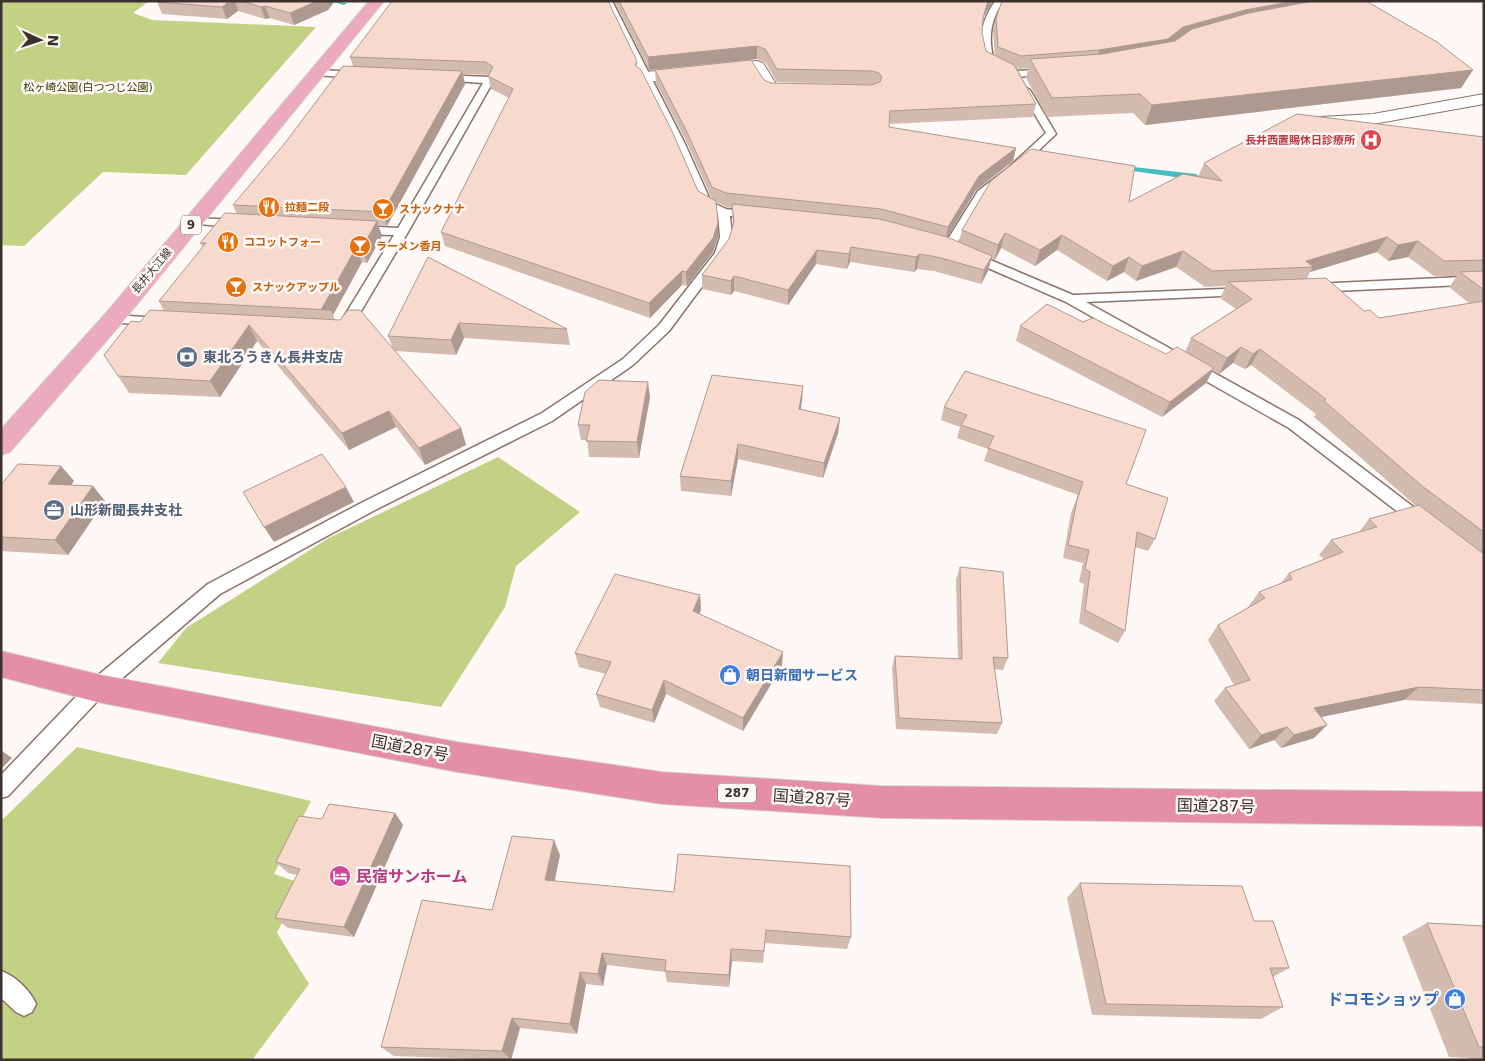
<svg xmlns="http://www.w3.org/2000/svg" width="1485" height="1061" viewBox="0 0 1485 1061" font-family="'DejaVu Sans','Noto Sans JP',sans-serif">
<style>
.green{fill:#c2d184}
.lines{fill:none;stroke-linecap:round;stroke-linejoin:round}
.stream{fill:#48bcc1;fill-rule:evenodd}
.service-casing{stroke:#8c7268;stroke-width:3}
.minor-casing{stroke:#8c7268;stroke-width:2}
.primary-casing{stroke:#d8d6d5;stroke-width:2}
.trunk-casing{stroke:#d8d6d5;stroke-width:2}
.service{fill:#fff;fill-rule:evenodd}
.minor{fill:#fff;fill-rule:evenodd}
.primary{fill:#ebaabe;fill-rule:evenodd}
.trunk{fill:#e48ea8;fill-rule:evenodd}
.wall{fill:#d4bbb0;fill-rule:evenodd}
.shaded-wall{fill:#ad9990}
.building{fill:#f7dacd;stroke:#ad9990}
.labels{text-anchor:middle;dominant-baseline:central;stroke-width:5;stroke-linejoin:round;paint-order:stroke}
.far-park-label{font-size:11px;fill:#343c00;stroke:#fef8f6}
.far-health-label{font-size:11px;font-weight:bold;fill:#be3a42;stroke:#fef8f6;text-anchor:end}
.far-food-label{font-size:11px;font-weight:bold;fill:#c56008;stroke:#fef8f6;text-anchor:start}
.far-street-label{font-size:11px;fill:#3d312d;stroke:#fef8f6}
.shield{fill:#fef8f6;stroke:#776d69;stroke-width:1}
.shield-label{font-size:12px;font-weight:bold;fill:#3d312d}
.service-label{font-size:14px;font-weight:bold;fill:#4e5e75;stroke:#fef8f6;text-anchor:start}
.shop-label{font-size:14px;font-weight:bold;fill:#366cbe;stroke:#fef8f6;text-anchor:start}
.near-street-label{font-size:16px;fill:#3d312d;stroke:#fef8f6}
.near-hotel-label{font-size:16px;font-weight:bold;fill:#b23c85;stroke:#fef8f6;text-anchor:start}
.near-shop-label{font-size:16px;font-weight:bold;fill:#366cbe;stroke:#fef8f6;text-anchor:end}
</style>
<rect width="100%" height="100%" fill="#fef8f6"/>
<!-- green -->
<g class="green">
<polygon points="1,1 149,1 133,13 152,20 316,27 186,175 103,172 24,246 1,245"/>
<polygon points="498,457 580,512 516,566 505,607 441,707 158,663 186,628 329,538"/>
<polygon points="77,747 311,801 274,874 300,883 277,933 309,984 252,1060 1,1060 1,821"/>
</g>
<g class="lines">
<!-- stream -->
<g class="stream">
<polygon points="330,1 347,3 344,5"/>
<polygon points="1116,165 1196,174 1200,177 1196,180 1119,169 1115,167"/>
</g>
<!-- service casing -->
<g class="service-casing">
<g id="service">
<polygon points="604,1 612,1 685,144 711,202 726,209 759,213 761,215 759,217 730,216 732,237 727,253 669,331 633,365 552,421 375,510 220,594 104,694 8,796 1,798 1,775 90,682 208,584 363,502 542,413 623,359 659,325 715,253 720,237 718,214 700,204 675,144"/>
<path d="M 995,1 L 1003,1 C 990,22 988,38 994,61 L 1004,67 L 999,70 L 985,63 C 979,37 980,24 995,1 Z"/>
<polygon points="1050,69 1055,72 1053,74 1017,77 1012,74 1017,71"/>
<polygon points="318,70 359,72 364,75 359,78 315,75 313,73"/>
<polygon points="443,75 489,77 494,80 408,232 351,328 344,332 339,331 337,328 394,235 359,234 353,230 359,226 398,228 483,83 440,80 440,76"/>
<polygon points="1025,87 1030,90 1056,134 1015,173 986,195 953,250 945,250 943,247 978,191 1007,169 1046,133 1020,90"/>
<polygon points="194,218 239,220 245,224 239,228 190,223 188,221"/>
<polygon points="969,251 1073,295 1248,288 1250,291 1248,294 1244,295 1086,302 1299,420 1428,518 1430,522 1428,526 1422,528 1416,526 1289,428 1066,302 965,258 963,255"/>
<polygon points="1484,276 1484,284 1314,292 1308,288 1314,284"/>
<polygon points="113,315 162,318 169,322 162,326 108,322 106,319 108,316"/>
<path d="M 1,971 C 15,976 30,990 36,1004 L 32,1012 L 24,1016 L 16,1012 L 1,998 Z"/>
</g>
</g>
<!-- minor casing -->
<g class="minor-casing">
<g id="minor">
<polygon points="757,61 763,63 776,84 805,87 807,90 805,93 799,95 765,92 752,71 646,82 640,80 638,77 640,74 646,72"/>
<polygon points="1484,94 1484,104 1373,124 1321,127 1315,126 1312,122 1315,118 1321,117 1373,114"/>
</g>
</g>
<!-- primary casing -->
<g class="primary-casing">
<polygon id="primary" points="369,1 384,1 121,324 10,452 1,455 1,429 105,314"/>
</g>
<!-- trunk casing -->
<g class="trunk-casing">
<polygon id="trunk" points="1,651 97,674 457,742 662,772 882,786 1484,792 1484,826 882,818 662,804 457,772 97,702 1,677"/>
</g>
<!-- service -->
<use href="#service" class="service"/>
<!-- minor -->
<use href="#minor" class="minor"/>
<!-- primary -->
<use href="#primary" class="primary"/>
<!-- trunk -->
<use href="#trunk" class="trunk"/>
</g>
<!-- wall -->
<g class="wall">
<polygon points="158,1 335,1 328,10 294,25 270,18 265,19 238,11 227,19 162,14 157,2"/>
<path d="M 614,1 L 993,1 L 984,16 L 983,23 L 982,33 L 986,51 L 995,55 L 993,31 L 996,18 L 1473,70 L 1461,88 L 1145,125 L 1133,113 L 1047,117 L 1026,78 L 1028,68 L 1018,69 L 1017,68 L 1036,104 L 1033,117 L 889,124 L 889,127 L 1016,148 L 1013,161 L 976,190 L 947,237 L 959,242 L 962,230 L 1129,202 L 1198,177 L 1204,163 L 1484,137 L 1484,704 L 1404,700 L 1322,717 L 1327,725 L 1314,738 L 1281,748 L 1274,740 L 1249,749 L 1214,701 L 1225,688 L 1234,685 L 1208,640 L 1218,625 L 1249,607 L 1248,607 L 1259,592 L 1281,583 L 1289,573 L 1324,559 L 1319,555 L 1331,540 L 1359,532 L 1369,519 L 1416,506 L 1314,417 L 1316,414 L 1251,365 L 1245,369 L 1233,363 L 1219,374 L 1213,370 L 1206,383 L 1162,417 L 1016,341 L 1020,326 L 1083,322 L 1166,354 L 1185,352 L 1191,338 L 1236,309 L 1220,298 L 1226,286 L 1205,287 L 1176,267 L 1136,281 L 1124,272 L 1107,281 L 1057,250 L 1035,266 L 1001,248 L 995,260 L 991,259 L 988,271 L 981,284 L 934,271 L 917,269 L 914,272 L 850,262 L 847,269 L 816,264 L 788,305 L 734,291 L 731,295 L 702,289 L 702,275 L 729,239 L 733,226 L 732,208 L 727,207 L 716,202 L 718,237 L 713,252 L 687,286 L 682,285 L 650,318 L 445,246 L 441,232 L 509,98 L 491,89 L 488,76 L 489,75 L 463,74 L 465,84 L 387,226 L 378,225 L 382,236 L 367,263 L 362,262 L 333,315 L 335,320 L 393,349 L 388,336 L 428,257 L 567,329 L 570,345 L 464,338 L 456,355 L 395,351 L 461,428 L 466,445 L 425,465 L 396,427 L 349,450 L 257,341 L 220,397 L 129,393 L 118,376 L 140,322 L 164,311 L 159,301 L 203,247 L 200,243 L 237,214 L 233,205 L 353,66 L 350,57 L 637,61 L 637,67 L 698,191 L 712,199 L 687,143 L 656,83 L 655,70 L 764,80 L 771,83 L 873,85 L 777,82 L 765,62 L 757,59 L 649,70 ZM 1377,252 L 1388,261 L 1408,257 L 1434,276 L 1457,276 L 1449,287 L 1469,303 L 1379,318 L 1364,311 L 1307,279 L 1310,272 Z"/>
<polygon points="965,371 1126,484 1155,539 1148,551 1135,547 1125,631 1118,643 1079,623 1084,584 1079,582 1083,563 1063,558 1071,513 1078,495 984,461 988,449 957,438 960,427 941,420 944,407"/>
<polygon points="650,397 639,458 589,457 587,440 581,440 578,425"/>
<polygon points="802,401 801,410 840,418 838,433 823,478 738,459 731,496 681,491 680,476"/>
<polygon points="61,466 74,481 71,485 105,501 68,555 1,551 1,485"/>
<polygon points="960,567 1008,658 1003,670 994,669 1002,723 997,734 896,729 892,668 895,656 958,659 956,580"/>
<polygon points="700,595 701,610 699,613 782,666 743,731 666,694 654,723 600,707 596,694 606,674 579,667 575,653"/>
<polygon points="395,813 403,825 354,937 288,928 275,918 297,875 288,873 276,862 322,819"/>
<polygon points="560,855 554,881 851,937 847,949 765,943 763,963 732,961 729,987 667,982 665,972 607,965 603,986 586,984 577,1034 520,1028 511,1060 394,1056 381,1047 492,910"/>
<polygon points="1080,883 1254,921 1289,968 1273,977 1283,1007 1261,1019 1092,1015 1067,898"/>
<polygon points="1427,923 1484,926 1484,1060 1470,1060 1469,1058 1449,1057 1402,937"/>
</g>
<!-- shaded-wall -->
<g class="shaded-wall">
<polygon points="230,1 235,1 238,11 227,19 222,7"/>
<polygon points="317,1 335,1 328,10 294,25 290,13"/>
<polygon points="988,1 993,1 984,16 980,30 983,18"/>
<polygon points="1294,1 1336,1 1096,63 1099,50 1245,10"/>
<polygon points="265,6 270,18 265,19 261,7"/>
<polygon points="757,46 757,59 649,70 648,57"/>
<polygon points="1473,70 1461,88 1145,125 1152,105"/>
<polygon points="462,71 465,84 387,226 383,212"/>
<polygon points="1016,148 1013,161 976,190 945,241 948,227 979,176"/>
<polygon points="377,221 382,236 367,263 362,248"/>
<polygon points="718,223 718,237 713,252 687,286 686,272"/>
<polygon points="1005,233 1001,248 995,260 998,245"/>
<polygon points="1062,235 1057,250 1035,266 1040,250"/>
<polygon points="1387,237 1377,252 1310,272 1313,267 1306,261"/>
<polygon points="1418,241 1408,257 1388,261 1398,245"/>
<polygon points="851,247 850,262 847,269 849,254"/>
<polygon points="356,248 362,262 333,315 331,310 321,310"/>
<polygon points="817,250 816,264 788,305 788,290"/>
<polygon points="1183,251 1176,267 1136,281 1142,266"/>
<polygon points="920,254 917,269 914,272 916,257"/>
<polygon points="992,256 988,271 981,284 984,270"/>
<polygon points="1129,257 1124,272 1107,281 1113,266"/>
<polygon points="682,271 682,285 650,318 649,303"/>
<polygon points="734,276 734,291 731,295 731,281"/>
<polygon points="459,323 464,338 456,355 451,340"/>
<polygon points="249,325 257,341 220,397 210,381"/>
<polygon points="1241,347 1233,363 1219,374 1227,358"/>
<polygon points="1260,349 1251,365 1245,369 1253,354"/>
<polygon points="1214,368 1206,383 1162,417 1170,402"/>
<polygon points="648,382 650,397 639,458 637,442"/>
<polygon points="803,386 802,401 798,425 799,409"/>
<polygon points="389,411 396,427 349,450 342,433"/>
<polygon points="840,418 838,433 823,478 824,463"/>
<polygon points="461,428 466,445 425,465 419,448"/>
<polygon points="738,444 738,459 731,496 731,481"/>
<polygon points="61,466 74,481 61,499 48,484"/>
<polygon points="93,486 105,501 68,555 55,540"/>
<polygon points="346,487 354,502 274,542 264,527"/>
<polygon points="700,595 701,610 694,625 693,611"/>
<polygon points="783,652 782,666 743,731 743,718"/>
<polygon points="664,680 666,694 654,723 652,710"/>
<polygon points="1419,687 1404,700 1301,721 1314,708"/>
<polygon points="1327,725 1314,738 1281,748 1294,735"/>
<polygon points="1287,727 1274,740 1249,749 1261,735"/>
<polygon points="1,750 12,758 1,769"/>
<polygon points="395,813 403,825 354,937 344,927"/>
<polygon points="554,840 560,855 552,894 545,880"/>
<polygon points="731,949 732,961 729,987 729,975"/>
<polygon points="602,953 607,965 603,986 598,974"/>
<polygon points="580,972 586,984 577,1034 570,1024"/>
<polygon points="512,1018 520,1028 511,1060 502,1051"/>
</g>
<!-- building -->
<g class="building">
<polygon points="158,1 230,1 222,7 157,2"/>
<polygon points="242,1 317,1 290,13 265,6 261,7"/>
<polygon points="392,1 608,1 637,61 635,65 641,70 672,131 698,191 716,201 718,223 713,238 686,272 682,271 649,303 441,232 513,89 488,76 493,67 486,62 350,57"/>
<polygon points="619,1 988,1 983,18 982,33 986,51 1014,65 1036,104 890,111 889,127 1016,148 979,176 948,227 881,209 726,193 712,187 686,130 655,70 751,60 764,80 771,83 872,85 880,82 882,77 879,73 872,71 777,69 765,49 757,46 648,57"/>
<polygon points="1002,1 1294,1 1245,10 1183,27 1168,39 1099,50 1021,56 998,47 996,18"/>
<polygon points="1313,1 1366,1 1437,42 1473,70 1152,105 1140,94 1052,98 1030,59 1102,54 1175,41 1192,29 1249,13"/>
<polygon points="343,66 462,71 383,212 233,205 285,143"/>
<polygon points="1297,114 1484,137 1484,260 1444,261 1418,241 1398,245 1387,237 1306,261 1313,267 1212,271 1183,251 1142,266 1129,257 1113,266 1062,235 1040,250 1005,233 998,245 962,230 991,181 1031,149 1135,166 1129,202 1183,174 1222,181 1204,163"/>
<polygon points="732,204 880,219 947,237 992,256 984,270 937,257 920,254 916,257 851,247 849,254 817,250 788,290 734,276 731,281 702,275 729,239 734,222"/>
<polygon points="225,213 377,221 362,248 356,248 321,310 331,310 159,301 206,243 200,243"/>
<polygon points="428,257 567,329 459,323 451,340 388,336"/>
<polygon points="1484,271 1484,290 1460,272"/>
<polygon points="1326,278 1364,311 1370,310 1379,318 1484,301 1484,532 1422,486 1324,401 1326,399 1260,349 1253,354 1241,347 1227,358 1191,338 1252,299 1228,282"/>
<polygon points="1047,304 1083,322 1093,318 1166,354 1177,347 1214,368 1170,402 1020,326"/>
<polygon points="150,310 340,320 348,310 360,310 461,428 419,448 389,411 342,433 249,325 210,381 118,376 104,355 131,321 140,322"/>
<polygon points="965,371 1146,430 1126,484 1168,498 1155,539 1137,532 1125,631 1085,610 1090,572 1085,569 1089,550 1068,545 1077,500 1083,482 988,448 994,436 961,425 967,415 944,407"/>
<polygon points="712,375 803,386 799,409 840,418 824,463 738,444 731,481 680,476"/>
<polygon points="599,380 648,382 637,442 586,441 590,425 578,425 585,392"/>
<polygon points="322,454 346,487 264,527 243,492"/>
<polygon points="18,464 61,466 48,484 93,486 55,540 1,537 1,485"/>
<polygon points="1419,505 1484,554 1484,690 1419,687 1314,708 1327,725 1294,735 1287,727 1261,735 1225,688 1250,680 1218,625 1265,598 1259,592 1292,579 1289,573 1343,552 1331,540 1377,527 1369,519"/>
<polygon points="960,567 1003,572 1008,658 993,657 1002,723 899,718 895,656 962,659"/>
<polygon points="615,574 700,595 693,611 783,652 743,718 664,680 652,710 596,694 611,662 575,653"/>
<polygon points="329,804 395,813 344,927 275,918 300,869 276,862 299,816 322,819"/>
<polygon points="512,836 554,840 545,880 674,892 678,854 850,866 851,937 766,930 764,951 731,949 729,975 665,971 666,960 602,953 598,974 580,972 570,1024 512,1018 502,1051 381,1047 422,900 492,910"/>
<polygon points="1080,883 1242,886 1254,921 1273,921 1289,968 1270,968 1283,1007 1106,1004"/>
<polygon points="1427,923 1484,926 1484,1047 1479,1047"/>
</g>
<!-- icons -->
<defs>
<g id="hospital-disc" transform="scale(1.125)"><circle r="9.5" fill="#e0444e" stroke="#fef8f6"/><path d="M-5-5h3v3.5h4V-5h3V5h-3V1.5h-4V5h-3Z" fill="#fff"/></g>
<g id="restaurant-disc" transform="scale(1.125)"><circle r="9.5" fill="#e8710a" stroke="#fef8f6"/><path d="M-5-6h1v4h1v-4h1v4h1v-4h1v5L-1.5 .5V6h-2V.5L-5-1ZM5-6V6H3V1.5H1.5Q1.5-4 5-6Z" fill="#fff"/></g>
<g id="bar-disc" transform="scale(1.125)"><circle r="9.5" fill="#e8710a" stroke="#fef8f6"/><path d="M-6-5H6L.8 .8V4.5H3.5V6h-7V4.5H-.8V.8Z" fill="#fff"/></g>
<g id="bank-disc" transform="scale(1.125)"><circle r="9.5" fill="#5c6f8a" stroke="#fef8f6"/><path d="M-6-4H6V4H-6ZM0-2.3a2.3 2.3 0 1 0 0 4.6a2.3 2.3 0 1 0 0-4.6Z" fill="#fff"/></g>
<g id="office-disc" transform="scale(1.125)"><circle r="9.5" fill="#5c6f8a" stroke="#fef8f6"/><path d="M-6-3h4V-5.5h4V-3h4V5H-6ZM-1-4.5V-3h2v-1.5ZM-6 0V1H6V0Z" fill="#fff"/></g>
<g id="shop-disc" transform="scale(1.125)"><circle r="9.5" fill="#3f7fe0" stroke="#fef8f6"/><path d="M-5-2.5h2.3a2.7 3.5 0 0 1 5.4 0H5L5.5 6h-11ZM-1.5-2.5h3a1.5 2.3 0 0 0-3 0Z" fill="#fff"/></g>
<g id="hotel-disc" transform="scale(1.125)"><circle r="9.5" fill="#d1479c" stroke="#fef8f6"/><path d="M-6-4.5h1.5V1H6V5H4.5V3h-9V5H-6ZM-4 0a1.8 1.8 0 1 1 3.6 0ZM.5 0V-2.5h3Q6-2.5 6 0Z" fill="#fff"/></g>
</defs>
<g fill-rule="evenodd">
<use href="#hospital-disc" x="1371" y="140"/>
<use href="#restaurant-disc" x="269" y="207"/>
<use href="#bar-disc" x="383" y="209"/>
<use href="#restaurant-disc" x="228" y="242"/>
<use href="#bar-disc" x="360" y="246"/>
<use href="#bar-disc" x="236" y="287"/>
<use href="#bank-disc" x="187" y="357"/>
<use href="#office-disc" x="54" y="510"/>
<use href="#shop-disc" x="730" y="675"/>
<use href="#hotel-disc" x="340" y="876"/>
<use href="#shop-disc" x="1455" y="999"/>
</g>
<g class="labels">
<!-- far-park labels -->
<g class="far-park-label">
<text x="88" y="87">松ヶ崎公園(白つつじ公園)</text>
</g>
<!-- far-health labels -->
<g class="far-health-label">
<text x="1355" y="140">長井西置賜休日診療所</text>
</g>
<!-- far-food labels -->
<g class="far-food-label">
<text x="285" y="207">拉麺二段</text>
<text x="399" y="209">スナックナナ</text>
<text x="244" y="242">ココットフォー</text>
<text x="376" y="246">ラーメン香月</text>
<text x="252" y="287">スナックアップル</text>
</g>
<!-- far-street labels -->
<g class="far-street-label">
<text transform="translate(152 271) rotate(-50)">長井大江線</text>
</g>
<!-- shield labels -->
<g class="shield">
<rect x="181" y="215.5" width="20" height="19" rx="4"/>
<rect x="718" y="783.5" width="38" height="19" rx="4"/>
</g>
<g class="shield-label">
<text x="191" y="225">9</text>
<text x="737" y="793">287</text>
</g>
<!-- service labels -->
<g class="service-label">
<text x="203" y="357">東北ろうきん長井支店</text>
<text x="70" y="510">山形新聞長井支社</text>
</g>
<!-- shop labels -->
<g class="shop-label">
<text x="746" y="675">朝日新聞サービス</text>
</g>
<!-- near-street labels -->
<g class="near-street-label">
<text transform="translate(410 748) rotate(11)">国道287号</text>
<text transform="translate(812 798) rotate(4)">国道287号</text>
<text transform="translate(1216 806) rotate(1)">国道287号</text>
</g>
<!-- near-hotel labels -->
<g class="near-hotel-label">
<text x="356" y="876">民宿サンホーム</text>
</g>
<!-- near-shop labels -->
<g class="near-shop-label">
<text x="1439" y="999">ドコモショップ</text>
</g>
</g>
<!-- border -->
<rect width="1485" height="1061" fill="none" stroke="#3d312d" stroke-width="5"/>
<!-- north arrow -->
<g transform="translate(40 40) rotate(93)" stroke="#fef8f6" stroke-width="4" paint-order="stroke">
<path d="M0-4L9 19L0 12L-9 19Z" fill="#3d312d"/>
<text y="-8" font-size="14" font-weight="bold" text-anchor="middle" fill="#3d312d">N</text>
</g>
</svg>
